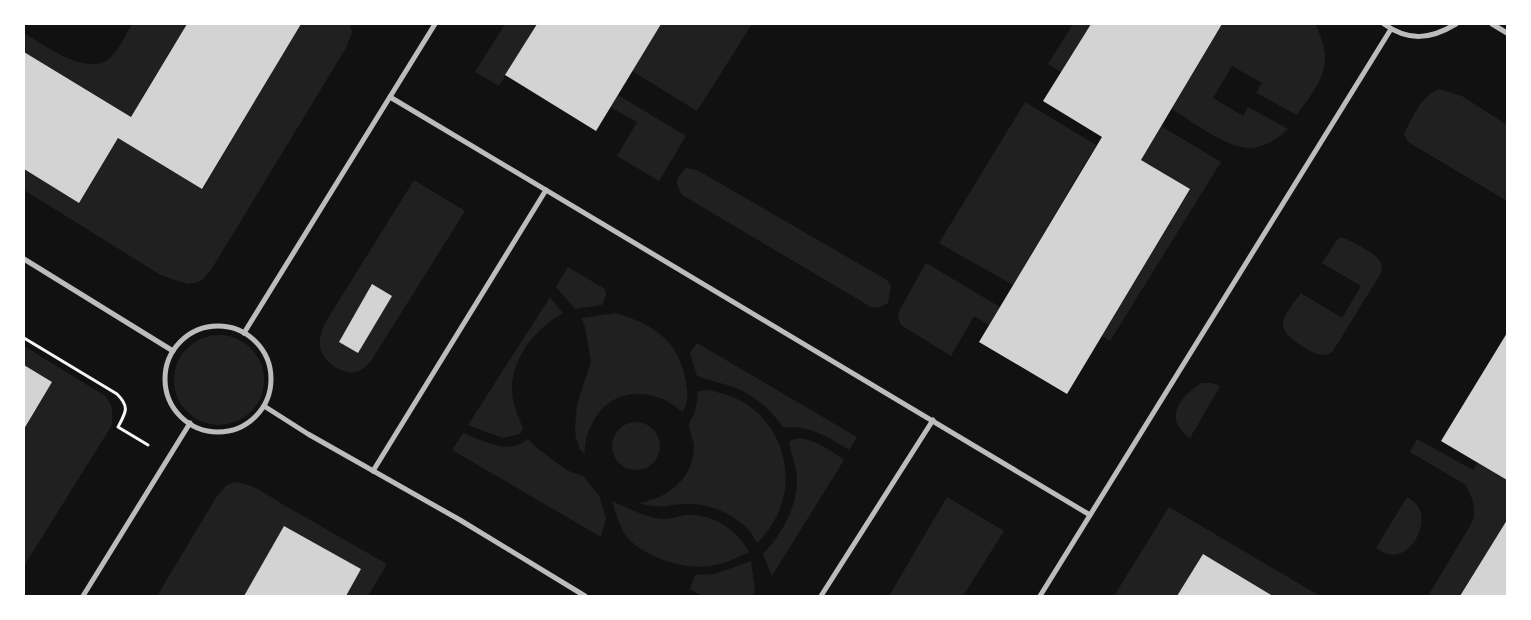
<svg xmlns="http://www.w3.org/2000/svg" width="1531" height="620" viewBox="0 0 1531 620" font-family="Rubik,sans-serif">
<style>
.green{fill:#202020}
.building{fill:#d3d3d3}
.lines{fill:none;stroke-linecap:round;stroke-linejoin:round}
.path{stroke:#f5f5f5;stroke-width:3}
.minor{stroke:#bcbcbc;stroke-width:5}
</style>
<rect width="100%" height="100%" fill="#111"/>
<!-- green -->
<g class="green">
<path d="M 132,24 L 187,24 L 131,117 L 24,52 L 24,33 C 44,45 90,79 111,57 C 120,48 126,34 132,24 Z"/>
<polygon points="301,24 350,24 352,32 346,48 211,270 202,280 195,283 188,284 172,279 159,274 24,190 24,169 79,203 118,138 203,189"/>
<polygon points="505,24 537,24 499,86 475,72"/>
<polygon points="661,24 752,24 697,111 632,71"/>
<polygon points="1073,24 1091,24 1061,72 1048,64"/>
<path d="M 1222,24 L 1316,24 C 1319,33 1324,44 1325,54 C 1327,78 1309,97 1297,115 L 1256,93 L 1262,83 L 1232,66 L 1213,98 L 1243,116 L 1248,107 L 1288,129 C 1278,139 1265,147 1251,148 C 1230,150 1189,120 1172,109 Z"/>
<path d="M 1439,89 L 1462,96 L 1507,125 L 1507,201 L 1408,142 L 1404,134 C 1413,117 1420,97 1439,89 Z"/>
<polygon points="618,95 686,136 659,181 617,156 637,122 610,107"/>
<polygon points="1025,102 1096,145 1013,285 939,243"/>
<polygon points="1161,126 1221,162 1110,341 1102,336 1190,190 1141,160"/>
<path d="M 686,168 L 697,170 L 887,280 L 891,286 L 888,303 L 878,308 L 871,307 L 682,195 C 674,183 676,178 686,168 Z"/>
<path d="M 414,180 L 465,211 L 371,361 C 368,364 364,369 359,371 C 344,377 322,362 320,346 C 319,338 322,330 325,323 Z"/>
<path d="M 1341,237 C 1350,240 1375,253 1380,261 C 1382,265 1382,268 1381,273 L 1333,351 C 1329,354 1326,355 1322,355 C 1311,354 1282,336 1283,324 C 1284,313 1295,302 1301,293 L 1342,318 L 1361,286 L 1322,263 L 1337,240 Z"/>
<polygon points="926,263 1000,307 989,325 974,316 951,356 901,325 898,317 899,311"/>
<polygon points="568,267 605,289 606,295 602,305 575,309 556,287"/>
<path d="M 550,297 L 563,313 C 533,330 507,363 513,399 C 515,409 519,419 523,428 L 520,434 L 503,438 L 468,425 Z"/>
<path d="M 616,313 C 654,325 680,341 686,383 C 688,395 689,402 682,412 C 654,386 609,387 592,424 C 587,434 584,443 585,454 L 580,449 L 576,438 L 575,429 L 577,404 L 591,362 L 585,327 L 581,318 Z"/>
<circle cx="219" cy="380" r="45"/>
<path d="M 697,343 L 857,437 L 849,450 C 830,438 808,424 784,428 C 771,411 756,396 736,388 C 723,383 710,381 697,376 L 690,353 Z"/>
<path d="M 24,346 L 105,396 C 113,405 113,412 112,425 L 24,566 L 24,429 L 52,382 L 24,365 Z"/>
<path d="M 1202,383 L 1211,383 L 1220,386 L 1190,438 C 1162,419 1180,396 1202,383 Z"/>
<path d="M 709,390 C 724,394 740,398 752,408 C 795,443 797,505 757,543 C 754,538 751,531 746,527 C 728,511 705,502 681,504 C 662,506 658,509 639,503 C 667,498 693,480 694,447 C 694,440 689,431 689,425 C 689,422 693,417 694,414 C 697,407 697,399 698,391 Z"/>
<circle cx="636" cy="446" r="24"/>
<path d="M 463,433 C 485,441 507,456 528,439 L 536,447 L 566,470 L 583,476 L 599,495 L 606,518 L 601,537 L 452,450 Z"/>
<path d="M 801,438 C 819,442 829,449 844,460 L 772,576 L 763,554 C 781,536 799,504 797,477 C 796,466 791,454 789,442 L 794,439 Z"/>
<polygon points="1417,439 1473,470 1478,463 1507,480 1507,520 1460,596 1428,596 1470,526 1474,517 1474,508 1473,501 1466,485 1410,452"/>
<path d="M 234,482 C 255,483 272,499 289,508 C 322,527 354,545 387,564 L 368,596 L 346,596 L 361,569 L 284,526 L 244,596 L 157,596 L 217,496 L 227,485 Z"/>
<polygon points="947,497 1004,531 963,596 889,596"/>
<path d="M 1407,497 C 1412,500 1416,503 1419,508 C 1427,523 1415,550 1398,554 C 1390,556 1383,553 1376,548 Z"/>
<path d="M 612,501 C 628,508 646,518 663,519 C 671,519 679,516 686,515 C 713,513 737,530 749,552 C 736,558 724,565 709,566 C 682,570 636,555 623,531 C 618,522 615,511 612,501 Z"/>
<polygon points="1169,507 1320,596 1273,596 1203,554 1177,596 1114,596"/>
<polygon points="751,561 755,590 753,596 702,596 690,589 695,575 715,574"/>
</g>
<!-- building -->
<g class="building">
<polygon points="187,24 301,24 202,189 118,138 79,203 24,169 24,52 131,117"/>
<polygon points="537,24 661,24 596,131 505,75"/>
<polygon points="1091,24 1222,24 1141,160 1190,189 1067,394 979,342 1102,137 1043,101"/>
<polygon points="372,284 392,296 358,353 339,342"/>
<polygon points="1507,333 1507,480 1441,441"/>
<polygon points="24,365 52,382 24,429"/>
<polygon points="1507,520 1507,596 1460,596"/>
<polygon points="284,526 361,569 346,596 244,596"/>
<polygon points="1203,554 1273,596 1177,596"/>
</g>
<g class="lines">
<!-- path -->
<path class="path" d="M 24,338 L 117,394 C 130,407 126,412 118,427 L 148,445"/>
<!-- minor -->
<g class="minor">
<path d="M 1384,24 C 1409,42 1431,39 1456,24"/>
<polyline points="1492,24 1507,33"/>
<polyline points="390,97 1090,515"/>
<polyline points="24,259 173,351"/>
<circle cx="218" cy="379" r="53"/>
<polyline points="244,333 435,24"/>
<polyline points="264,406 308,434 460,520 585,596"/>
<polyline points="373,471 546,190"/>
<polyline points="83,596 190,423"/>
<polyline points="821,596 933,420"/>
<polyline points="1040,596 1391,29"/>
</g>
</g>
<!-- border -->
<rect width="1531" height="620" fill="none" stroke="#ffffff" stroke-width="50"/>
</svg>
